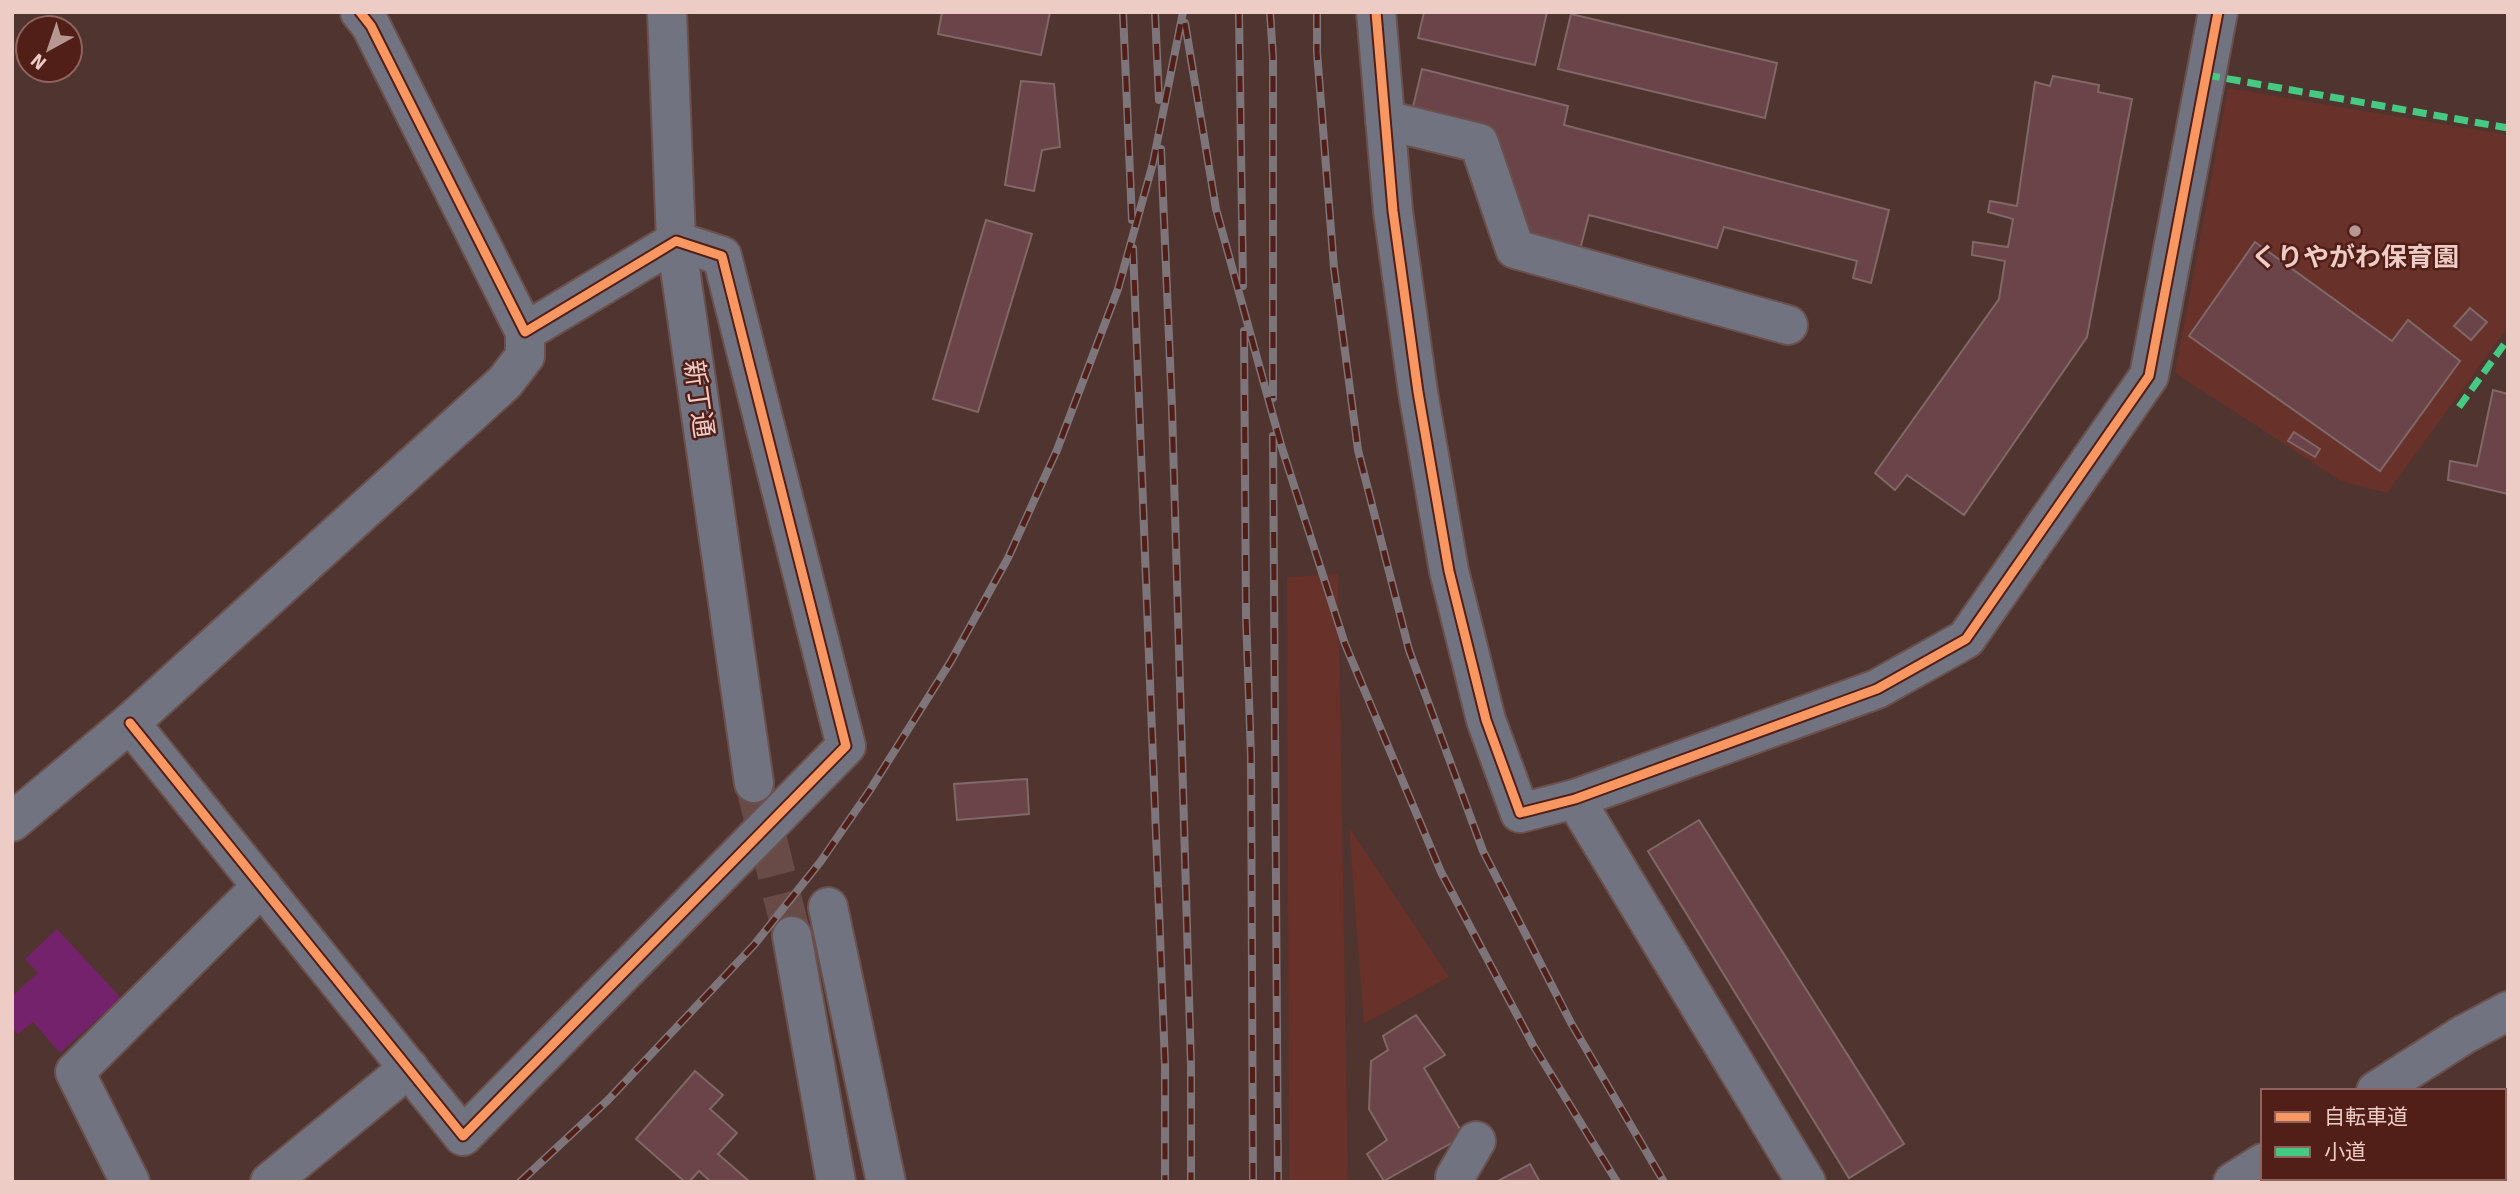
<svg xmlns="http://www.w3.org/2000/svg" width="2520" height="1194" viewBox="0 0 2520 1194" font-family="Signika,'Noto Sans JP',sans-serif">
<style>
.built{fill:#68312a}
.green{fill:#74226c}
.building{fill:#6a4449;stroke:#806867;stroke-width:2}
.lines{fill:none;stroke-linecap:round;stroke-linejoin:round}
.minor-tunnel{stroke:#684b46;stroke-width:38;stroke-dasharray:38 19;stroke-linecap:butt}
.minor-casing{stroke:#6a514d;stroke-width:42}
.minor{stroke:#727381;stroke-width:38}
.rail-casing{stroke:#7e757a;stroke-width:8}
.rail{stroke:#511f18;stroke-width:5;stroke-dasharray:16;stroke-linecap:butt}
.quiet{stroke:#46c982;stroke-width:7;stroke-dasharray:14 7;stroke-linecap:butt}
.cycleway-casing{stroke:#511f18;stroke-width:13}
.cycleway{stroke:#f99763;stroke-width:9}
.poi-dot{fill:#b69791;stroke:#511f18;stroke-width:2.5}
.labels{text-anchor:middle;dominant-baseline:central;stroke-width:5;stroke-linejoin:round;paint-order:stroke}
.poi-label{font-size:26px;font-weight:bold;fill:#edccc6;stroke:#511f18}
.street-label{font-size:26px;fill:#edccc6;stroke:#511f18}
</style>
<rect width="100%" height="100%" fill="#50342f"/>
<!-- built -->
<g class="built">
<polygon points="2228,88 2508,135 2508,327 2387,493 2341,481 2175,373"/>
<polygon points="1338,574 1348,1182 1289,1182 1287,577"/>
<polygon points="1349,827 1449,977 1364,1024"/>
</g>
<!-- green -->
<polygon class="green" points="57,929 121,998 60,1053 33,1022 18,1034 12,1028 12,996 38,973 25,959"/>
<!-- building -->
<g class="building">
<polygon points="942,12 1050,12 1041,55 938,34"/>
<polygon points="1424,12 1547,12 1535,65 1418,38"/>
<polygon points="1571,14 1777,63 1765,118 1558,69"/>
<polygon points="1422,69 1568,106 1564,125 1889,210 1871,283 1853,278 1857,261 1724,227 1717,248 1589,215 1578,257 1521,243 1488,136 1411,115"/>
<polygon points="2053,76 2099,85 2098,92 2132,99 2087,337 1964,515 1907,475 1895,490 1875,473 1999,299 2005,261 1972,255 1973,242 2008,247 2013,219 1988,212 1990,201 2017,206 2035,82 2050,86"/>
<polygon points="1021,81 1054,84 1060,147 1042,150 1034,191 1005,185"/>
<polygon points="986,220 1032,234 978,412 933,399"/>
<polygon points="2255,242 2392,341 2408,320 2460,361 2380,471 2189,336"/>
<polygon points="2470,308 2487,322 2471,340 2454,326"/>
<polygon points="2493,390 2508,394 2508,494 2448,480 2450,461 2477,466"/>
<polygon points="2294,432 2320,449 2315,457 2288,441"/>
<polygon points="1027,779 1029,814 957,820 954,784"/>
<polygon points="1699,820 1904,1144 1849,1178 1648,851"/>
<polygon points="1416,1015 1445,1055 1424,1068 1464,1136 1384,1181 1367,1154 1387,1140 1369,1109 1371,1061 1388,1050 1383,1036"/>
<polygon points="695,1071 723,1095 710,1109 737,1133 718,1154 750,1182 711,1182 699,1171 689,1182 685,1182 636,1139"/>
<polygon points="1530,1164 1540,1182 1496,1182"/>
</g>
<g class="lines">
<!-- minor-tunnel -->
<polyline class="minor-tunnel" points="754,783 792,936"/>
<!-- minor casing -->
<g class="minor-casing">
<g id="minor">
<polyline points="667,12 676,241 754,783"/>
<polyline points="1376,12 1393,211 1418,392 1449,571 1486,720 1520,813 1575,799 1877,689 1966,639 2149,376 2218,12"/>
<polyline points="1385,120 1479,143 1515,249 1788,325"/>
<polyline points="130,723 463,1136 846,746 722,256 676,241 525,332 371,26 360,12"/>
<polyline points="1575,799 1806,1182"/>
<polyline points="12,822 130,723 505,382 525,356 525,332"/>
<polyline points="828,907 886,1182"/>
<polyline points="792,936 836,1182"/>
<polyline points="2376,1091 2463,1035 2508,1011"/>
<polyline points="130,1182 75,1072 262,886"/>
<polyline points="270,1182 409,1068"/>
<polyline points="1455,1182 1455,1177 1476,1141"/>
<polyline points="2233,1182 2263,1163"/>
</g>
</g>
<!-- minor -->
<use href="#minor" class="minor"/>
<!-- rail casing -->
<g class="rail-casing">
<g id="rail">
<polyline points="1123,12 1132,220"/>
<polyline points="1155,12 1159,100"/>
<polyline points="1239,12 1243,286"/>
<polyline points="1270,12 1273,57 1273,398"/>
<polyline points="1317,12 1317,52 1334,268 1358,450 1409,650 1483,851 1571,1023 1664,1182"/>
<polyline points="1185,23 1216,209 1281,445 1345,644 1441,872 1533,1045 1617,1182"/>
<polyline points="1161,149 1172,408 1191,1066 1191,1182"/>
<polyline points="1133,248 1165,1064 1165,1182"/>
<polyline points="1244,331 1246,615 1251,756 1253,1182"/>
<polyline points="1273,436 1278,1182"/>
<polyline points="520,1182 608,1100 754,945 821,861 870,790 951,661 1008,558 1057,450 1118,289 1153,163 1183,12"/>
</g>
</g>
<!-- rail -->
<use href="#rail" class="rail"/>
<!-- quiet -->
<g class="quiet">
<polyline points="2206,75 2508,128"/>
<polyline points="2459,407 2508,339"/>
</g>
<!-- cycleway casing -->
<g class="cycleway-casing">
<g id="cycleway">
<polyline points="1376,12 1393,211 1418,392 1449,571 1486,720 1520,813 1575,799 1877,689 1966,639 2149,376 2218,12"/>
<polyline points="130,723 463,1136 846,746 722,256 676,241 525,332 371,26 360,12"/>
</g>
</g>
<!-- cycleway -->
<use href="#cycleway" class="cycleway"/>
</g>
<!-- markers -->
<circle class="poi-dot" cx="2355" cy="231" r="7"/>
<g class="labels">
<!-- poi labels -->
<g class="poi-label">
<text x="2355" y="258">くりやがわ保育園</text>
</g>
<!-- street labels -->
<g class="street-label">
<text transform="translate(698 399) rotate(82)">新丁通</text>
</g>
</g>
<!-- border -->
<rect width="2520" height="1194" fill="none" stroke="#edccc6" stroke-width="28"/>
<!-- legend -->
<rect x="2261" y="1089" width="245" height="91" fill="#511f18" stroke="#8f645e" stroke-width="2"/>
<rect x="2275" y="1112" width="35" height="10" fill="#f99763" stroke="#8f645e" stroke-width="2"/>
<text x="2324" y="1124" font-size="21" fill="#edccc6">自転車道</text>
<rect x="2275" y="1147" width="35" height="10" fill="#46c982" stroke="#8f645e" stroke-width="2"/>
<text x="2324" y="1159" font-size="21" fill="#edccc6">小道</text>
<!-- north arrow -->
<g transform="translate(49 49) rotate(220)"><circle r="33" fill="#511f18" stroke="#8f645e" stroke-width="2"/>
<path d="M0-5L12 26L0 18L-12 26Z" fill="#b69791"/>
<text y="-10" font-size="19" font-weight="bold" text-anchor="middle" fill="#edccc6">N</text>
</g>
</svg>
